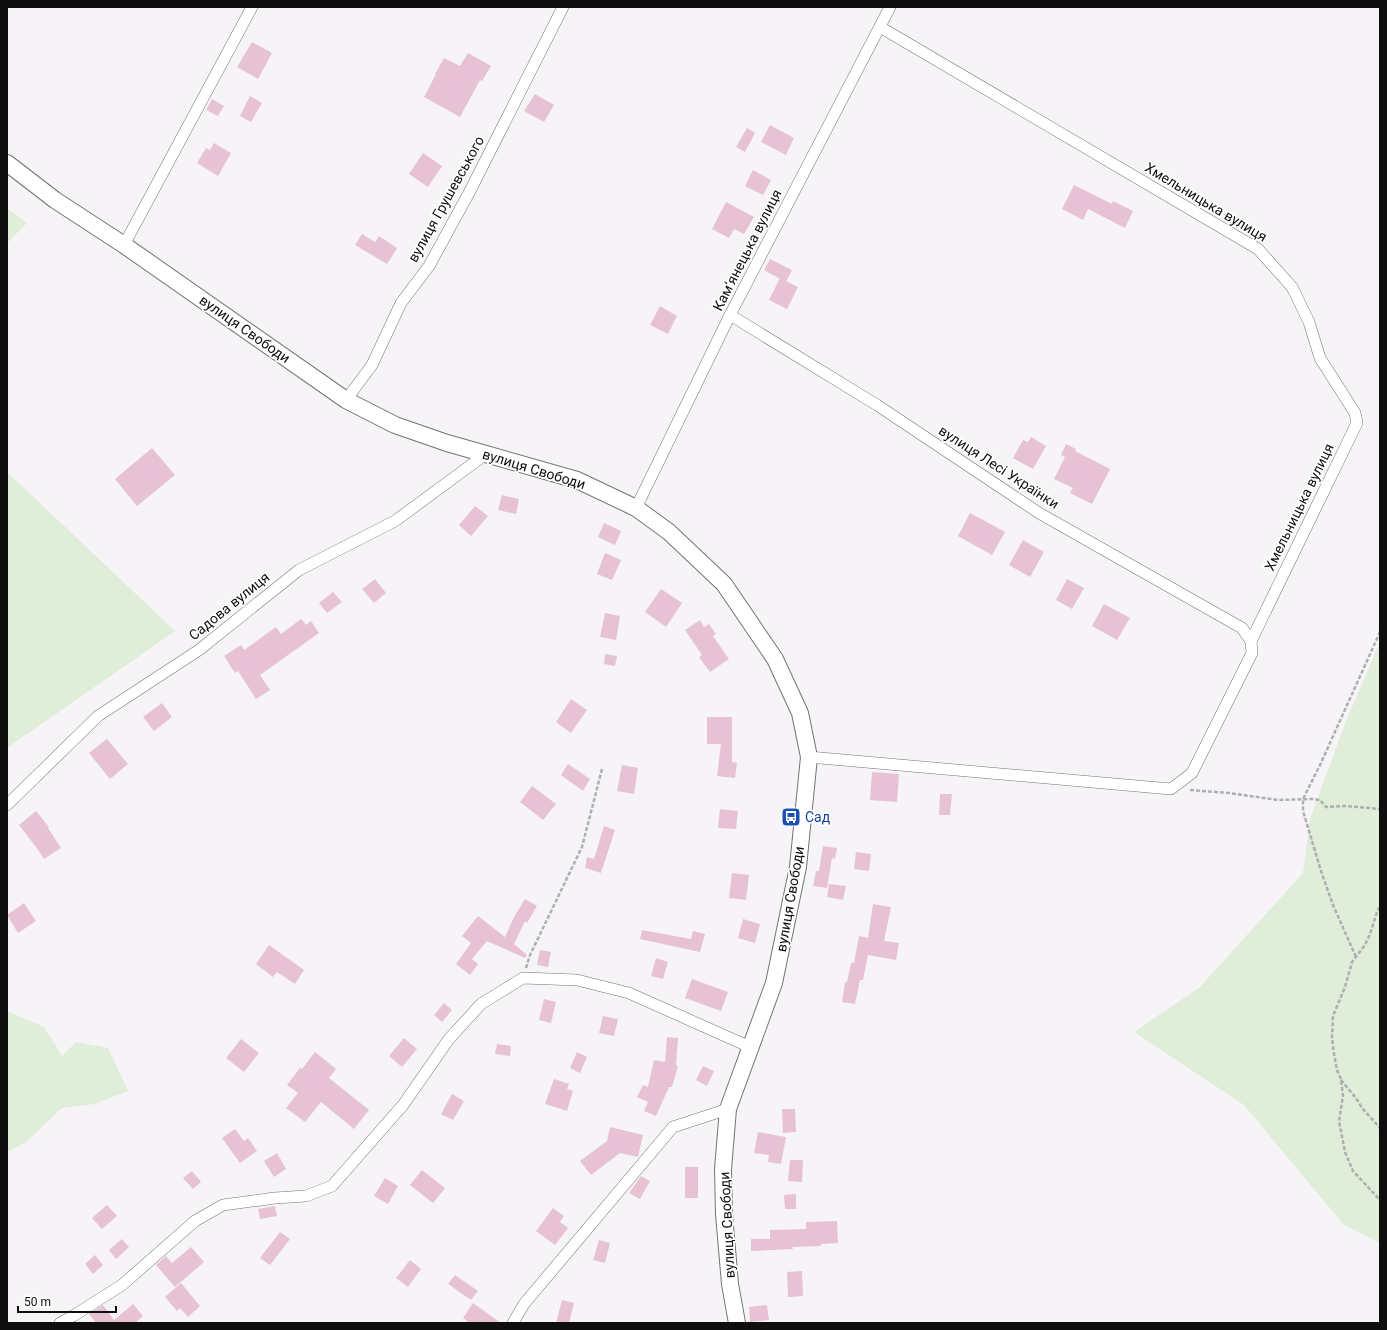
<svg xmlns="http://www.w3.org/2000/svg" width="1387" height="1330" viewBox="0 0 1387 1330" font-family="Roboto,sans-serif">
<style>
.green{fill:#dfedd9}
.building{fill:#e7c2d4}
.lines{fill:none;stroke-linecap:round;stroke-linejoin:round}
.street-casing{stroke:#757375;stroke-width:12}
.secondary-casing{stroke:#757375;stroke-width:18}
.path{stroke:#afaeb0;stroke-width:2.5;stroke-dasharray:4 2;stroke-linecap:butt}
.street{stroke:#fff;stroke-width:11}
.secondary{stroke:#fff;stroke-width:16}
.labels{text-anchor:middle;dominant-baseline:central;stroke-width:3.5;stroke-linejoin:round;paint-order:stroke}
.street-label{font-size:14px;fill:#0e0e0e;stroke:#fff}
.transit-label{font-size:14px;fill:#164399;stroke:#fff;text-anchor:start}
</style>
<rect width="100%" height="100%" fill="#f6f4f7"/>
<!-- green -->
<g class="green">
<polygon points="7,208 27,223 7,243"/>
<polygon points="7,472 175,631 7,748"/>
<polygon points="1380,642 1380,1243 1344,1225 1244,1105 1134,1032 1200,987 1303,873 1310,819 1346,721"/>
<polygon points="7,1011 44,1027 62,1056 76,1042 108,1048 128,1091 94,1104 62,1108 25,1143 7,1152"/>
</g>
<!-- building -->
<g class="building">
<polygon points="252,42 272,53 258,79 237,67"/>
<polygon points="468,53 491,66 482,81 480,80 460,117 424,97 436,74 435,74 444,58 460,66"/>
<polygon points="535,94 554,105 544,122 524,111"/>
<polygon points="250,96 262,103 251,122 240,116"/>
<polygon points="212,99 224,106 218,116 206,110"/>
<polygon points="770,125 794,138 786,155 761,142"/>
<polygon points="747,128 755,133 745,152 736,147"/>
<polygon points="214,143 231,153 218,176 197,163 206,148 210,150"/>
<polygon points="423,153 442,166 428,187 409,174"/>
<polygon points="753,170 771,180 763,195 745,186"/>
<polygon points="1074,185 1112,204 1113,201 1133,211 1125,228 1088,209 1083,220 1062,209"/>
<polygon points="726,202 754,217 744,234 734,229 729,238 712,229"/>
<polygon points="362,234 375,242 379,236 397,248 387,264 355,245"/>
<polygon points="770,259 792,270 786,282 764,270"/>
<polygon points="780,278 798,287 787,309 769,300"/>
<polygon points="660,306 677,316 668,334 650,325"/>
<polygon points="1031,437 1046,446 1033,469 1013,458 1023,440 1028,442"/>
<polygon points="1066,444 1076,449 1075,451 1110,469 1092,504 1070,493 1073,488 1054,479 1065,457 1061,455"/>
<polygon points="152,448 175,475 137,506 115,479"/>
<polygon points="502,495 519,499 516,514 498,510"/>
<polygon points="475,506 488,516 471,536 459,525"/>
<polygon points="970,513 1005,532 992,555 958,536"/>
<polygon points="604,523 621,531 615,545 598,537"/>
<polygon points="1023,540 1044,552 1030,577 1009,565"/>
<polygon points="605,553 621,560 612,580 597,574"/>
<polygon points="375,579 386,593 374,603 362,589"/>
<polygon points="1067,579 1084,588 1072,609 1056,600"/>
<polygon points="661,589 682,603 666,627 645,612"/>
<polygon points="333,592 342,602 327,613 319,603"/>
<polygon points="1104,604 1130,618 1117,640 1092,626"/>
<polygon points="605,613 620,616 616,640 600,637"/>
<polygon points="301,619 306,625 311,621 319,633 260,675 270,690 256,699 238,671 235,673 224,656 241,645 244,650 276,627 281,634"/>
<polygon points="700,620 704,627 709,624 716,634 713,636 729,659 710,672 699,657 702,655 685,630"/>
<polygon points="605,654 617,656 615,666 604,664"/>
<polygon points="571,699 587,710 571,733 556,722"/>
<polygon points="162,703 172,717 154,731 143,717"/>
<polygon points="707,717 732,717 732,762 737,763 735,778 717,776 721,744 707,744"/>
<polygon points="107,739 128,764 110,779 89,753"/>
<polygon points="568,764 590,779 583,791 561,775"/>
<polygon points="622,765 638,768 634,794 617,791"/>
<polygon points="872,772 899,774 897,802 870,800"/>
<polygon points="532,786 556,804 543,820 520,802"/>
<polygon points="940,794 952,794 950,815 939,815"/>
<polygon points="720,809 738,811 736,829 718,828"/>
<polygon points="36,811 49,827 48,828 61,848 44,859 36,847 19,825"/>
<polygon points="604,826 615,830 601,873 585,868 587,857 594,859"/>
<polygon points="823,846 837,848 835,859 832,858 827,888 813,886 816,871 819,871"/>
<polygon points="856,852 871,854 869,871 854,869"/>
<polygon points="732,873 749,875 746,900 729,898"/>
<polygon points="829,884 846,886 843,900 827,897"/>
<polygon points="525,899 537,906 527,923 525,921 514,944 527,955 525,958 487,941 472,959 478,964 470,975 456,964 471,943 462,936 478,916 505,937 514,917"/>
<polygon points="24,903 36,921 18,933 7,915"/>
<polygon points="873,904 891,907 884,941 899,943 896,960 868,955 863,980 860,980 855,1004 842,1002 845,982 847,982 851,963 854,963 859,936 868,938"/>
<polygon points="743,919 760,924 755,943 738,938"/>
<polygon points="642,930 691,939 693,931 705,934 700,952 640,939"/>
<polygon points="269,945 304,970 295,984 277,972 273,977 256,964"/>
<polygon points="540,950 551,952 548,967 537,965"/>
<polygon points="656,958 668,962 663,979 651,976"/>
<polygon points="692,979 728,992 721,1011 685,998"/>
<polygon points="544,999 556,1002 551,1023 539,1020"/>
<polygon points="444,1003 452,1010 442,1022 434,1015"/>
<polygon points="603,1016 618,1019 614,1036 599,1033"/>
<polygon points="667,1037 678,1038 676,1065 678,1066 672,1087 669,1087 656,1116 644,1111 648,1102 637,1097 643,1085 648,1087 654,1060 665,1062"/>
<polygon points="404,1038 417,1049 402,1067 389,1056"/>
<polygon points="241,1039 259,1053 244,1072 226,1058"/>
<polygon points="497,1044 511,1046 510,1056 495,1054"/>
<polygon points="315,1052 336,1069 329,1078 369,1110 354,1129 321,1102 305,1122 286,1108 298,1093 287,1085 300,1068 302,1069"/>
<polygon points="577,1052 587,1057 580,1073 570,1068"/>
<polygon points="703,1066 714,1071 707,1086 696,1080"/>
<polygon points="554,1079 569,1084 567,1089 573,1091 567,1111 545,1104"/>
<polygon points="452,1094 464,1101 453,1120 441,1114"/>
<polygon points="782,1109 795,1109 796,1132 783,1133"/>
<polygon points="610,1127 643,1135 638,1157 620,1153 591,1175 580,1161 607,1141"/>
<polygon points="235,1129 244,1141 248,1138 257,1151 240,1163 222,1138"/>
<polygon points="758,1132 786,1137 781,1164 768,1162 769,1155 754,1153"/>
<polygon points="277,1153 286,1169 274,1177 264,1161"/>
<polygon points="790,1160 803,1160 802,1182 788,1181"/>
<rect x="685" y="1167" width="13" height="31"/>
<polygon points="422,1170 445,1188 433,1203 410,1185"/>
<polygon points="192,1171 201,1182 193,1189 183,1178"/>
<polygon points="641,1176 650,1181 640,1199 629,1193"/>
<polygon points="385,1178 398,1186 388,1204 374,1196"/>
<polygon points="796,1194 796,1209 785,1209 784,1195"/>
<polygon points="107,1205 117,1216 102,1229 92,1218"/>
<polygon points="275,1206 277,1216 260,1219 258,1209"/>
<polygon points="553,1208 564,1216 560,1222 568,1228 555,1245 536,1231"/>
<polygon points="837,1221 838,1243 821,1244 821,1246 792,1247 793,1249 751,1251 751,1239 770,1239 770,1230 806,1229 806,1222"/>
<polygon points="280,1232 290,1239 270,1265 260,1258"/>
<polygon points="122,1239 129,1247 116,1259 109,1250"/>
<polygon points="599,1240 610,1243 605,1263 593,1260"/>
<polygon points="191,1247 204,1262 175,1287 156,1265 166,1256 172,1263"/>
<polygon points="95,1255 103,1265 93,1274 85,1264"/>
<polygon points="410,1260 421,1269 408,1287 396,1278"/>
<polygon points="802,1271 803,1296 788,1297 787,1272"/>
<polygon points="455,1275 478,1291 471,1300 448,1284"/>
<polygon points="181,1283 200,1306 188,1317 180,1308 177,1311 165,1297"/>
<polygon points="562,1300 574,1303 569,1323 556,1323"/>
<polygon points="473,1303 501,1323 470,1323 463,1318"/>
<polygon points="133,1304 143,1316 135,1323 96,1323 89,1314 103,1305 114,1320"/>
<polygon points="767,1305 769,1320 750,1322 749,1307"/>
</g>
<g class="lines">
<!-- street casing -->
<g class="street-casing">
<g id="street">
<polyline points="880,27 1258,249 1292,287 1309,322 1320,358 1355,413 1357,423 1251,641"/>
<polyline points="124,245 252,7"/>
<polyline points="730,315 877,405 1039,513 1242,628 1251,641 1252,653 1192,773 1171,789 809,757"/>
<polyline points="346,400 372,365 401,303 429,266 470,191 563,7"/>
<polyline points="636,508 730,315 890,7"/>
<polyline points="7,805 98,716 199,650 299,570 395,521 486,454"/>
<polyline points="60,1323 73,1316 122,1285 195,1221 223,1205 275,1198 306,1196 332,1186 403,1105 449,1039 481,1004 523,978 577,980 629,993 750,1047"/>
<polyline points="513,1323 524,1304 673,1127 728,1109"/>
</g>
</g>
<!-- secondary casing -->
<g class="secondary-casing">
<polyline id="secondary" points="7,163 55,200 124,245 346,400 395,425 447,443 577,480 636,508 669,532 724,584 775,659 800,713 809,757 798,867 774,983 728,1109 723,1169 724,1214 730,1284 737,1323"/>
</g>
<!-- path -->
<g class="path">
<polyline points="1190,790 1229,793 1278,800 1313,799 1320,800 1326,807 1346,806 1380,809"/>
<polyline points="1380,907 1377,912 1370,934 1365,945 1352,962 1345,987 1333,1016 1332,1038 1334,1054 1337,1070 1341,1079 1343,1096 1339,1121 1345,1152 1353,1171 1380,1200"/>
<polyline points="1356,957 1333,905 1322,874 1303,811 1303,799 1320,765 1380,632"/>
<polyline points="526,968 530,955 582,847 602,769"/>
<polyline points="1341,1080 1356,1098 1362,1108 1380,1128"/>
</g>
<!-- street -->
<use href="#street" class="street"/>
<!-- secondary -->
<use href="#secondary" class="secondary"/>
</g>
<!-- icons -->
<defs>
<g id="bus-square" transform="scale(1)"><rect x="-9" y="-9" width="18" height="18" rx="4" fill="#1a4fb4" stroke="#fff"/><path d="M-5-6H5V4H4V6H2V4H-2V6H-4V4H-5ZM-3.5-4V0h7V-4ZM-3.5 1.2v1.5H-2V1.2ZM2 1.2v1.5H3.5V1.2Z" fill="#fff"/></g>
</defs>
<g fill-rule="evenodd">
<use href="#bus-square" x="791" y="817"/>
</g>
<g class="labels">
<!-- street labels -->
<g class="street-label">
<text transform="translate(446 199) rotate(-61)">вулиця Грушевського</text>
<text transform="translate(1206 202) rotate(31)">Хмельницька вулиця</text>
<text transform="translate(747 250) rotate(-63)">Камʼянецька вулиця</text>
<text transform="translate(245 329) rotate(35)">вулиця Свободи</text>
<text transform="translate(999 467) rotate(33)">вулиця Лесі Українки</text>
<text transform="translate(534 469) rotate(17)">вулиця Свободи</text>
<text transform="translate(1299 507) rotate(-64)">Хмельницька вулиця</text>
<text transform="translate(229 606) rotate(-39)">Садова вулиця</text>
<text transform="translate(790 899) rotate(-80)">вулиця Свободи</text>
<text transform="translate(727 1225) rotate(-93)">вулиця Свободи</text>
</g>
<!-- transit labels -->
<g class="transit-label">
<text x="805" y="817">Сад</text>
</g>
</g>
<!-- border -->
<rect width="1387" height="1330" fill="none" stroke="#0e0e0e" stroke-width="16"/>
<!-- scale -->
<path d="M18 1306v6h98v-6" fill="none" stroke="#0e0e0e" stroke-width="2"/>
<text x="24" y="1306" font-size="12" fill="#0e0e0e" stroke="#ffffff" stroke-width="3" paint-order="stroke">50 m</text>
</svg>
